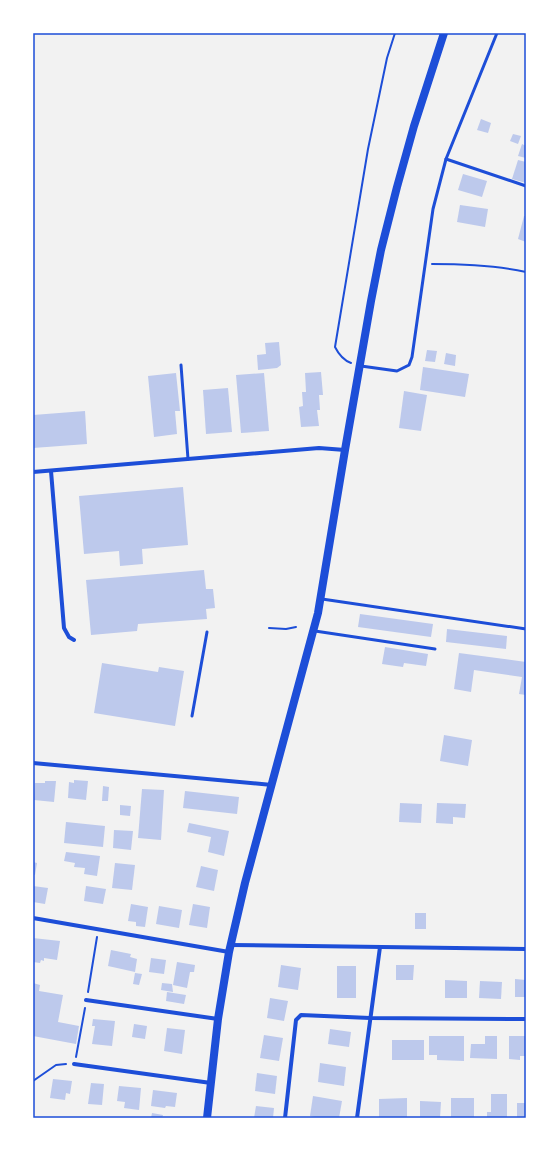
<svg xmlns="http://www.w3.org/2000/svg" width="559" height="1151" viewBox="0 0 559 1151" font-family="Merriweather,serif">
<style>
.building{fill:#bdc9ec}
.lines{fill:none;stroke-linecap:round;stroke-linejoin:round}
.path{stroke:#1d4ed8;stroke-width:2}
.service{stroke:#1d4ed8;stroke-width:3}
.minor{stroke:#1d4ed8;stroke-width:4}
.secondary{stroke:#1d4ed8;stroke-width:8}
.neatline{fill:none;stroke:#1d4ed8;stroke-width:1.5}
</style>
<rect width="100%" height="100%" fill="#f2f2f2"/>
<!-- building -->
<g class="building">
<polygon points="481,119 491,123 488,133 477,130"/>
<polygon points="513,134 521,136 518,144 510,141"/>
<polygon points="522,144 526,146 526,158 518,156"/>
<polygon points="518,160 526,162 526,183 512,179"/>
<polygon points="463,174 487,181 482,197 458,190"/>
<polygon points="460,205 488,209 485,227 457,222"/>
<polygon points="524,216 526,216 526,242 518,239"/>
<polygon points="279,342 281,365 277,368 258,370 257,355 266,354 265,343"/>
<polygon points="427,350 437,351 435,362 425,361"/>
<polygon points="446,353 456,355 455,366 444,364"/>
<polygon points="423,367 469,374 465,397 420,390"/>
<polygon points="321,372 323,395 319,395 320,410 317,410 319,426 301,427 299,407 303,406 302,392 306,392 305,373"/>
<polygon points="176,373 180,411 175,411 177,434 154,437 148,376"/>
<polygon points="264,373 269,431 241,433 236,375"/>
<polygon points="228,388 232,432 206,434 203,390"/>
<polygon points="404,391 427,395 421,431 399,428"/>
<polygon points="85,411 87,444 33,448 33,415"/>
<polygon points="183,487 188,545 142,549 143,564 120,566 119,551 84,554 79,496"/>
<polygon points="204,570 206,589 213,589 215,608 206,609 207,619 138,624 137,631 91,635 86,580"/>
<polygon points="360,614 433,624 431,637 358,627"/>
<polygon points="447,629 507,636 506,649 446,642"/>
<polygon points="385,647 428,654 426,666 404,663 403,667 382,664"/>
<polygon points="459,653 526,662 526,695 519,694 522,677 474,670 471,692 454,689"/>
<polygon points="102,663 158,672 159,667 184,671 175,726 94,713"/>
<polygon points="444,735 472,740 468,766 440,761"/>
<polygon points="74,780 88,781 86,800 68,798 69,782 74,783"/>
<polygon points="45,781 56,781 54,802 34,800 35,783 45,783"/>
<polygon points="103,786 109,787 108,801 102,801"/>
<polygon points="142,789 164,790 161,840 138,838"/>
<polygon points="185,791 239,797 237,814 183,808"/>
<polygon points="400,803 422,804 421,823 399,822"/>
<polygon points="437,803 466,804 465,818 453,817 453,824 436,823"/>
<polygon points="120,805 131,806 130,816 120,815"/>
<polygon points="66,822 105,826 103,847 64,843"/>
<polygon points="189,823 229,831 224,856 208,852 211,837 187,832"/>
<polygon points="114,830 133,831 131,850 113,848"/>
<polygon points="66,852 100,856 97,876 84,874 85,868 74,867 75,863 64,861"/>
<polygon points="33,862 37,863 35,875 33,874"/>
<polygon points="115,863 135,865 132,890 112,888"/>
<polygon points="201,866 218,870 214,891 196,887"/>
<polygon points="33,886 48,888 45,904 33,902"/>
<polygon points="86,886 106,889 103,904 84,901"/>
<polygon points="131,904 148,907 145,927 136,926 136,922 128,921"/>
<polygon points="193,904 210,907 207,928 189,925"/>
<polygon points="159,906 182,910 179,928 156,924"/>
<rect x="415" y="913" width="11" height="16"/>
<polygon points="33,938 60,941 57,960 44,958 44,961 41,960 40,963 33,962"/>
<polygon points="111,950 131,954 130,957 137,959 135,972 108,966"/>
<polygon points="151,958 166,960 164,974 149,972"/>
<polygon points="177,962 195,965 194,972 190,972 187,988 173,985"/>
<polygon points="281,965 301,968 298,990 278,987"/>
<polygon points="396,965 414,965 413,980 396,980"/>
<rect x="337" y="966" width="19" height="32"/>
<polygon points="135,973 142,974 139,985 133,984"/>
<polygon points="515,979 526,980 526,997 515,997"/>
<polygon points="445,980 467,981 467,998 445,998"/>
<polygon points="480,981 502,982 501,999 479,998"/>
<polygon points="33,983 40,985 39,991 63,995 58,1022 79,1026 76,1044 33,1036"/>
<polygon points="162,983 172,984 173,992 161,990"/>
<polygon points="167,992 186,995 184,1004 166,1001"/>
<polygon points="270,998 288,1001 284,1021 267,1018"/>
<polygon points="93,1019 115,1021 112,1046 92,1044 95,1026 92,1026"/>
<polygon points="134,1024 147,1026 145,1039 132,1037"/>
<polygon points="167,1028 185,1030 182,1054 164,1051"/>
<polygon points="330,1029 351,1032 349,1047 328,1044"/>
<polygon points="264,1035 283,1038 279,1061 260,1058"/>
<polygon points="429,1036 464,1036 464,1061 437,1060 437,1055 429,1055"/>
<polygon points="485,1036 497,1036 497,1059 470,1058 471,1044 485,1044"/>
<polygon points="509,1036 526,1036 526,1056 520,1056 520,1060 509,1059"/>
<rect x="392" y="1040" width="32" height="20"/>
<polygon points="320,1063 346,1067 344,1086 318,1082"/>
<polygon points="257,1073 277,1076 275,1094 255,1091"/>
<polygon points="53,1079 72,1081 70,1094 66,1093 65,1100 50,1098"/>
<polygon points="91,1083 104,1084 102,1105 88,1104"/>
<polygon points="119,1086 141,1088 139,1110 124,1108 125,1102 117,1101"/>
<polygon points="153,1090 177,1093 175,1107 166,1106 165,1108 151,1106"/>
<polygon points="491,1094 507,1094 507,1118 487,1118 487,1112 491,1112"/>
<polygon points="313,1096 342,1101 339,1118 320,1118 310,1116"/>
<polygon points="407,1098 407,1118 379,1118 379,1099"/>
<rect x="451" y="1098" width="23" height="19"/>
<polygon points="420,1101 441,1102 440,1118 420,1118"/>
<rect x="517" y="1103" width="9" height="15"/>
<polygon points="256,1106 274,1108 273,1118 254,1118"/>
<polygon points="152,1113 163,1115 162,1118 151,1118"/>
</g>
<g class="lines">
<!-- path -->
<g class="path">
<path d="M 432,264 C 464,264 495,265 526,272"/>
<path d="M 351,363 C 343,360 339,355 335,347 L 368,149 L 387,58 L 395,33"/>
<polyline points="269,628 286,629 296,627"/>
<polyline points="88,992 97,937"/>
<polyline points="76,1057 85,1008"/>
<polyline points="33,1081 56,1065 66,1064"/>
</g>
<!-- service -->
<g class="service">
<polyline points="446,159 526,186"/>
<polyline points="181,365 188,459"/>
<polyline points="361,366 397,371 409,365 412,357 433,209 446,159 497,33"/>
<polyline points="322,599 526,629"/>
<polyline points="315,631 435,649"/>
<polyline points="192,716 207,632"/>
</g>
<!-- minor -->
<g class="minor">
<polyline points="51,471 64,628 69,637 74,640"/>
<polyline points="33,472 319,448 345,450"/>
<polyline points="33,763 272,785"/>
<polyline points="33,918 229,952"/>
<polyline points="231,945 526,949"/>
<polyline points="86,1000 218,1019"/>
<polyline points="74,1064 211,1083"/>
<polyline points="285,1118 296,1020 301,1015 370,1018 526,1019"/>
<polyline points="357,1118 380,947"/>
</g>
<!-- secondary -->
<polyline class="secondary" points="207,1118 218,1019 229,952 245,883 318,613 345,450 371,301 381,250 397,187 414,126 444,33"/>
</g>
<!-- border -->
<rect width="559" height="1151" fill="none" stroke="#ffffff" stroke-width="68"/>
<rect x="34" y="34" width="491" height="1083" class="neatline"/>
</svg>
